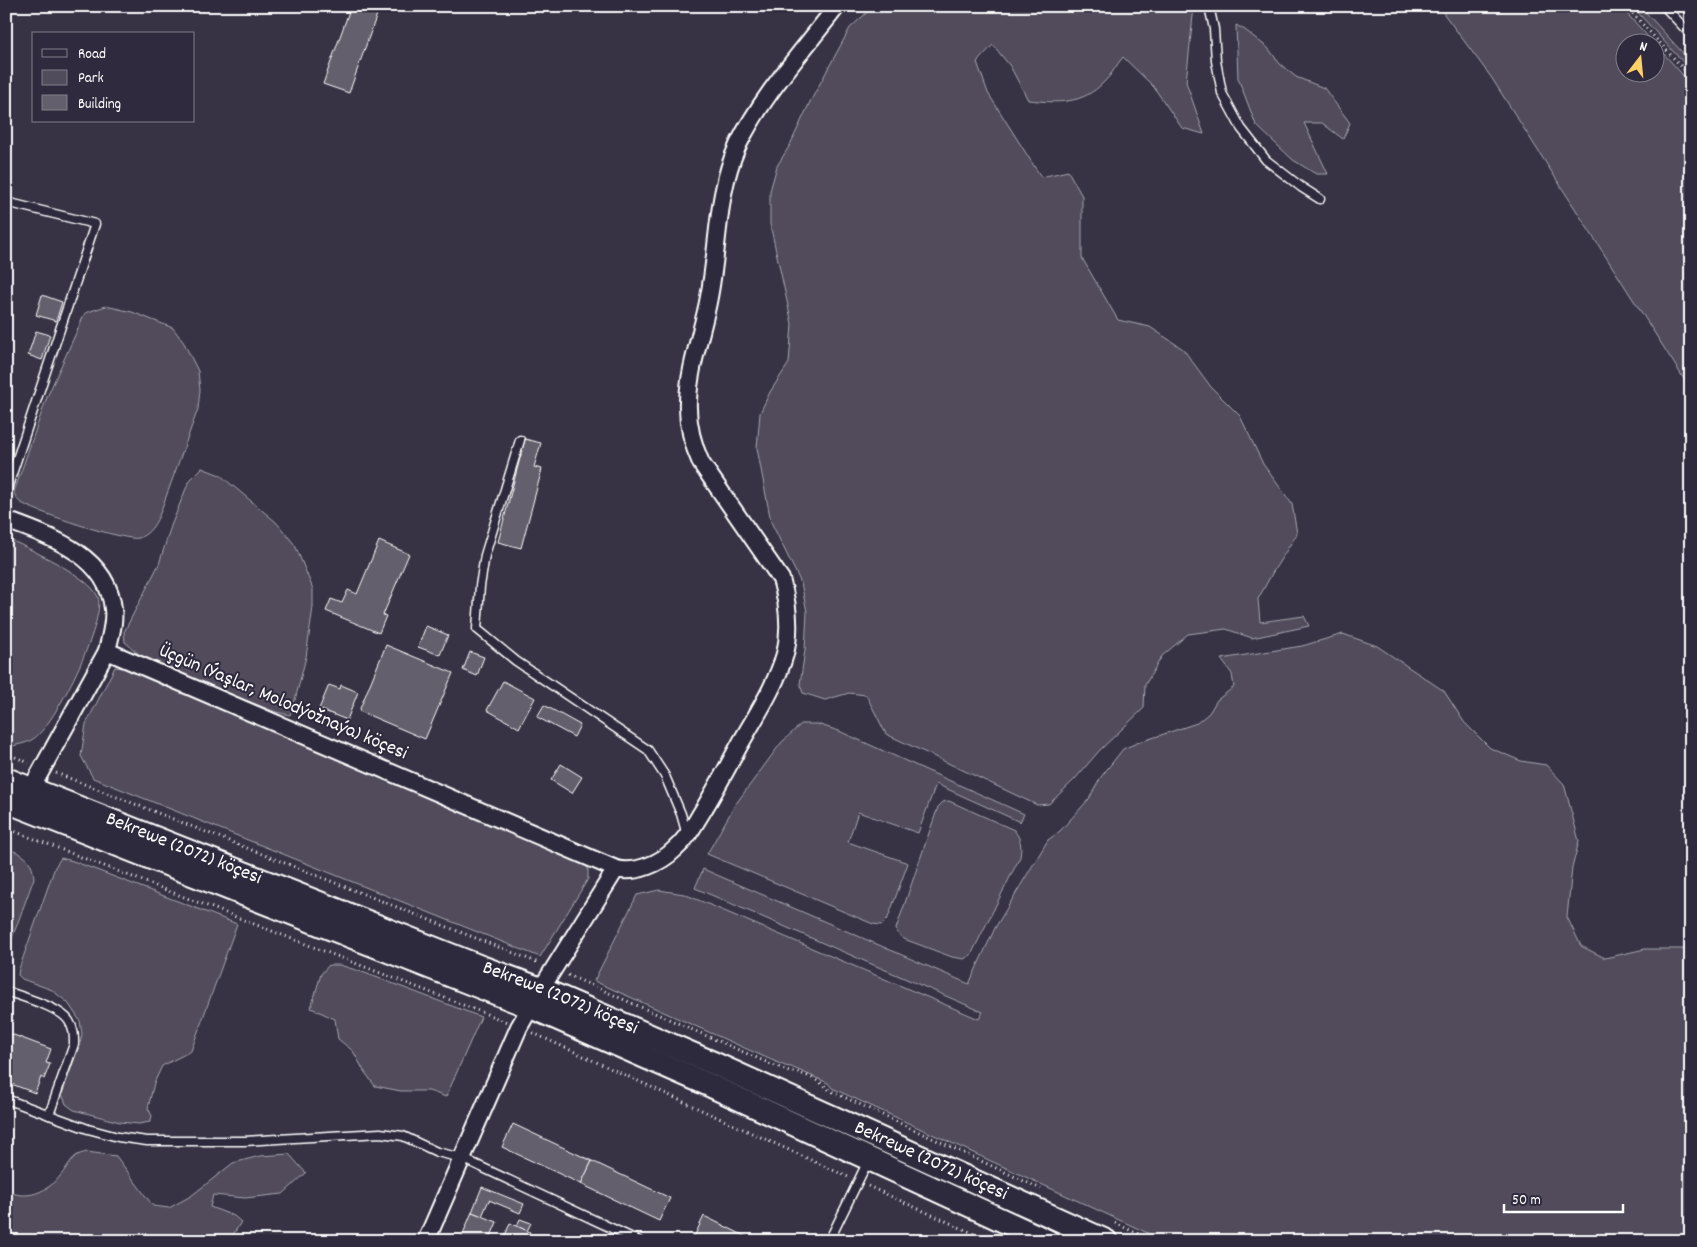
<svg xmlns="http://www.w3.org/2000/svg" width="1697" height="1247" viewBox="0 0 1697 1247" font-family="Dekko,sans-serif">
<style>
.green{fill:#514c5c;stroke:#a8a6ae}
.building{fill:#635f6d;stroke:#fff}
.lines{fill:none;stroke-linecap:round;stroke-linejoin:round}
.service-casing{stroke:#fff;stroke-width:11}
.minor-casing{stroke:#fff;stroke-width:20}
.secondary-casing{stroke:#fff;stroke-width:26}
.path{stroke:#fff;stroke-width:3;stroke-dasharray:1 4;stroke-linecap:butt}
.service{stroke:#2f2a3d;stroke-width:8}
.minor{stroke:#2f2a3d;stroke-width:16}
.secondary{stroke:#2f2a3d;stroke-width:22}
.labels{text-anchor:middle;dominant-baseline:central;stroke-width:4;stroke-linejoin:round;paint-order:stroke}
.street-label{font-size:20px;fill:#fff;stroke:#2f2a3d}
</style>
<rect width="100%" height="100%" fill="#373345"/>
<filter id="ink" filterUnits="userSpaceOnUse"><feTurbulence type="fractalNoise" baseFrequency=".02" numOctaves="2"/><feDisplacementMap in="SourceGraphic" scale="10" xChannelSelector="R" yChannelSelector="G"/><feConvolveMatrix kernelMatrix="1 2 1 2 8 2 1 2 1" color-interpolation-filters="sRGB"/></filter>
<g filter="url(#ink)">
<!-- green -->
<g class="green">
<path d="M 874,6 L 1194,6 L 1186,82 L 1204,134 L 1182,128 L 1153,86 L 1123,57 C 1116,65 1112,75 1104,82 C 1082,105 1058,103 1028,100 L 1010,66 L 993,45 L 977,62 L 988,93 L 1041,177 L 1068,171 L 1082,196 L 1082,258 L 1118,320 L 1150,327 L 1183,349 L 1211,387 L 1240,416 L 1263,464 L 1292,504 L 1297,534 L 1274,570 L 1258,599 L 1260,622 L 1304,616 L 1309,626 L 1252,638 L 1226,629 L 1188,634 L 1162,656 L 1145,685 L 1144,708 L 1099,751 L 1075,779 L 1049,804 L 1037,805 L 886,734 L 866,695 L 849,693 L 825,700 L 803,693 L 800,684 L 805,650 L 807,612 L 801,583 L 771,522 L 757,448 L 760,413 L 770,392 L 789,363 L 792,324 L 770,224 L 770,191 L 777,166 L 790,145 L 810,102 L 850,28 Z"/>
<polygon points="1438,6 1620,6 1653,42 1624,42 1624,72 1654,72 1655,44 1691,84 1691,390 1491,77"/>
<polygon points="1632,6 1640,6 1691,62 1691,71"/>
<polygon points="1236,25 1245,30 1268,48 1280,64 1296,77 1324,88 1350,123 1343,139 1322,123 1304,123 1328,174 1316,174 1293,160 1256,125 1238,78"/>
<path d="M 106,306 L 132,312 L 173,328 L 184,343 L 198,371 L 200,390 L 198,409 L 159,516 C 154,526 150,533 139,538 C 127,542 32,511 20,502 C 16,499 15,496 14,492 L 47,397 L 85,313 Z"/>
<polygon points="202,468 220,475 276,522 295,545 313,589 313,607 306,657 295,700 290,715 276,712 189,678 140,655 125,642 124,632 159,564 171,526 189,481"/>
<path d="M 6,538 C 26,547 91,577 98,597 C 106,621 55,726 33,739 C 26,744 15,745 8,747 L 6,746 Z"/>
<polygon points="1343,634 1377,646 1444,691 1464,722 1490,748 1521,761 1546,765 1564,784 1579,841 1572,868 1567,917 1581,946 1605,958 1645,949 1691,949 1691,1241 1165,1241 832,1088 828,1083 791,1067 785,1066 594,981 637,895 659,890 684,894 979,1019 983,1012 695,888 703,869 969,984 995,928 1048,840 1060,831 1089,799 1101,777 1123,749 1137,743 1197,723 1209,713 1217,700 1234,687 1232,674 1221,659 1302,646"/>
<polygon points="115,667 125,668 171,686 588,861 588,879 540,957 93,778 81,756 86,724"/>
<polygon points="801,724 817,724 839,731 1024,814 1020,822 936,784 918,833 858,812 848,842 908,863 888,918 881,925 873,924 707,854 735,805 781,743"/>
<path d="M 949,801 L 1014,830 C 1021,839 1022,846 1020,857 L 971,955 L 964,959 L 952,957 L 904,939 L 898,934 L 896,929 L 938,807 L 943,802 Z"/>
<path d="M 6,848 C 23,854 32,858 34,878 L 6,955 Z"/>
<polygon points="61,858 73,861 237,924 191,1051 162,1066 154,1083 148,1108 152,1116 150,1122 139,1124 120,1122 74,1110 66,1104 62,1094 80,1044 82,1034 80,1021 68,1003 52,990 22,979 18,975 19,969 55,867"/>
<polygon points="329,965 340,965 365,973 481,1017 446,1097 429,1091 401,1091 375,1086 364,1071 353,1051 338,1039 335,1019 311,1008 321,974"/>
<path d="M 87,1152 L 116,1156 L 153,1206 L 169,1208 L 191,1196 L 233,1163 L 260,1156 L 289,1154 L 306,1173 L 283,1194 L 245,1198 L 213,1195 L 210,1207 L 234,1216 L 241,1222 L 229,1241 L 6,1241 L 6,1190 C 26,1202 49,1191 61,1175 C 66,1169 70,1160 76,1156 C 78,1154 84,1153 87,1152 Z"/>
</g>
<!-- building -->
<g class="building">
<polygon points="351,6 380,6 349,93 323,84"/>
<polygon points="42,295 62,302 56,321 36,315"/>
<polygon points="36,331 50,335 42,360 28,355"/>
<polygon points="525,439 541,443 534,467 542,469 521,548 498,542"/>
<polygon points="379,541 409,554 383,615 386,616 379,633 326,611 331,599 342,603 348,590 357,594"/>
<polygon points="426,626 448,635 440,655 418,647"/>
<polygon points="386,645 453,673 425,739 359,711"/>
<polygon points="470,652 484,657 477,676 463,670"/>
<polygon points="503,681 535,698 519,728 487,710"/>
<polygon points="329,685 340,689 341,685 358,692 347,720 319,709"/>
<polygon points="544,705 580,725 574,737 537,717"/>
<polygon points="561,764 582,777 572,793 551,780"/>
<polygon points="11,1034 51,1049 46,1063 50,1064 44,1079 41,1077 35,1093 6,1082 6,1047"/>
<polygon points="513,1124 592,1161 581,1184 502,1147"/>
<polygon points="592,1161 670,1198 659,1221 581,1184"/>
<polygon points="482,1187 524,1204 520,1213 489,1200 482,1216 472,1212"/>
<polygon points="472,1212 497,1222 489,1241 460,1241"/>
<polygon points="704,1216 755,1241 692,1241"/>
<polygon points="520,1219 531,1223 527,1231 517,1226"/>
<polygon points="510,1223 530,1232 527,1241 503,1241"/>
</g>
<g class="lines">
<!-- service casing -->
<g class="service-casing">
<g id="service">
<polyline points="1209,6 1214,29 1216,61 1222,93 1241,128 1266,160 1301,187 1320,199"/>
<polyline points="1664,6 1691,35"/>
<polyline points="6,202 95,224 6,492"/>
<polyline points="520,440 485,555 480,586 477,629 516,661 648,750 665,776 681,814 687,835"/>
<path d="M 6,991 C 22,997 60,1007 69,1021 C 74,1029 74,1035 74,1044 L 49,1115"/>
<polyline points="6,1099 88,1129 118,1137 147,1141 244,1141 380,1133 403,1136 437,1152 462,1158 639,1241"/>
<polyline points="829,1241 868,1161"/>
</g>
</g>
<!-- minor casing -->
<g class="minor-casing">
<g id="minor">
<path d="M 6,520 C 49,536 108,555 113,609 C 115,623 110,637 107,651 L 616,869 C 636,874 661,863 675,849 C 687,839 694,825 702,812 C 715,791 727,768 739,746 C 755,717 776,686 785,654 C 791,629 788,603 781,579 L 701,463 C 692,443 687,423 688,401 C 689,366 703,331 709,297 C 719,246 716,193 738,145 C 763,94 803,51 837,6"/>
<polyline points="31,789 107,651"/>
<polyline points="426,1241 519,1027 541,989 616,869"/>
</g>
</g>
<!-- secondary casing -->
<g class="secondary-casing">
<g id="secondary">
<path id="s1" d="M 6,779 L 481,967 L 541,989 L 713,1063 L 1106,1241"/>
<polyline points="6,801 531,1007 707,1084 1047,1241"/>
</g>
</g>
<!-- path -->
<g class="path">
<polyline points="1626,6 1691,77"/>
<polyline points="6,753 29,763"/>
<polyline points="56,773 539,963"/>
<polyline points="6,828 507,1022"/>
<path d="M 568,975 L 789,1072 C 799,1070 823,1082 829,1090 L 1041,1189"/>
<polyline points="533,1033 848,1177"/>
<polyline points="868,1186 990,1241"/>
<polyline points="1115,1223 1153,1241"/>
</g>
<!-- service -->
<use href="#service" class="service"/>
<!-- minor -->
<use href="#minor" class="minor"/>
<!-- secondary -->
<use href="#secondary" class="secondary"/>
</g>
</g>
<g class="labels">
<!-- street labels -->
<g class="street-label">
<text transform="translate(283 703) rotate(23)">Üçgün (Ýaşlar, Molodýožnaýa) köçesi</text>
<text stroke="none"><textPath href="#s1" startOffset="191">Bekrewe (2072) köçesi</textPath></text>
<text stroke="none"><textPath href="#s1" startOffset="596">Bekrewe (2072) köçesi</textPath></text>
<text stroke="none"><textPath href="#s1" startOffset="1001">Bekrewe (2072) köçesi</textPath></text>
</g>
</g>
<!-- margin -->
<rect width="1697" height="1247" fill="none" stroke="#2f2a3d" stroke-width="25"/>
<rect x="12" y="12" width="1672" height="1222" fill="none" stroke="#fff" stroke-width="2" filter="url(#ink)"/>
<!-- legend -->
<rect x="32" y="32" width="162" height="90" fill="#2f2a3d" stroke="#827f8b"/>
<rect x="42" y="49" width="25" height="8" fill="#2f2a3d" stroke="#827f8b"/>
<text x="78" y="58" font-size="15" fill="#ffffff">Road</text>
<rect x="42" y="70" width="25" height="15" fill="#514c5c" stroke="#827f8b"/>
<text x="78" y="82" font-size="15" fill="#ffffff">Park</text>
<rect x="42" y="95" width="25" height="15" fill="#635f6d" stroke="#827f8b"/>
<text x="78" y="108" font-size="15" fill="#ffffff">Building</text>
<!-- north arrow -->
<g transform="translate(1640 58) rotate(16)"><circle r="24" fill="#2f2a3d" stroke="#827f8b"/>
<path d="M0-4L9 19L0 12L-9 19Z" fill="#ffd166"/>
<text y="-8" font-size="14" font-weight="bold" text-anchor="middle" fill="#ffffff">N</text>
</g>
<!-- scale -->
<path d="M1504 1204v8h119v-8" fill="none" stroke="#ffffff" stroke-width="2.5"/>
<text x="1512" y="1204" font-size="15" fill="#ffffff" stroke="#2f2a3d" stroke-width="4" paint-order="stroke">50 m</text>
</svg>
